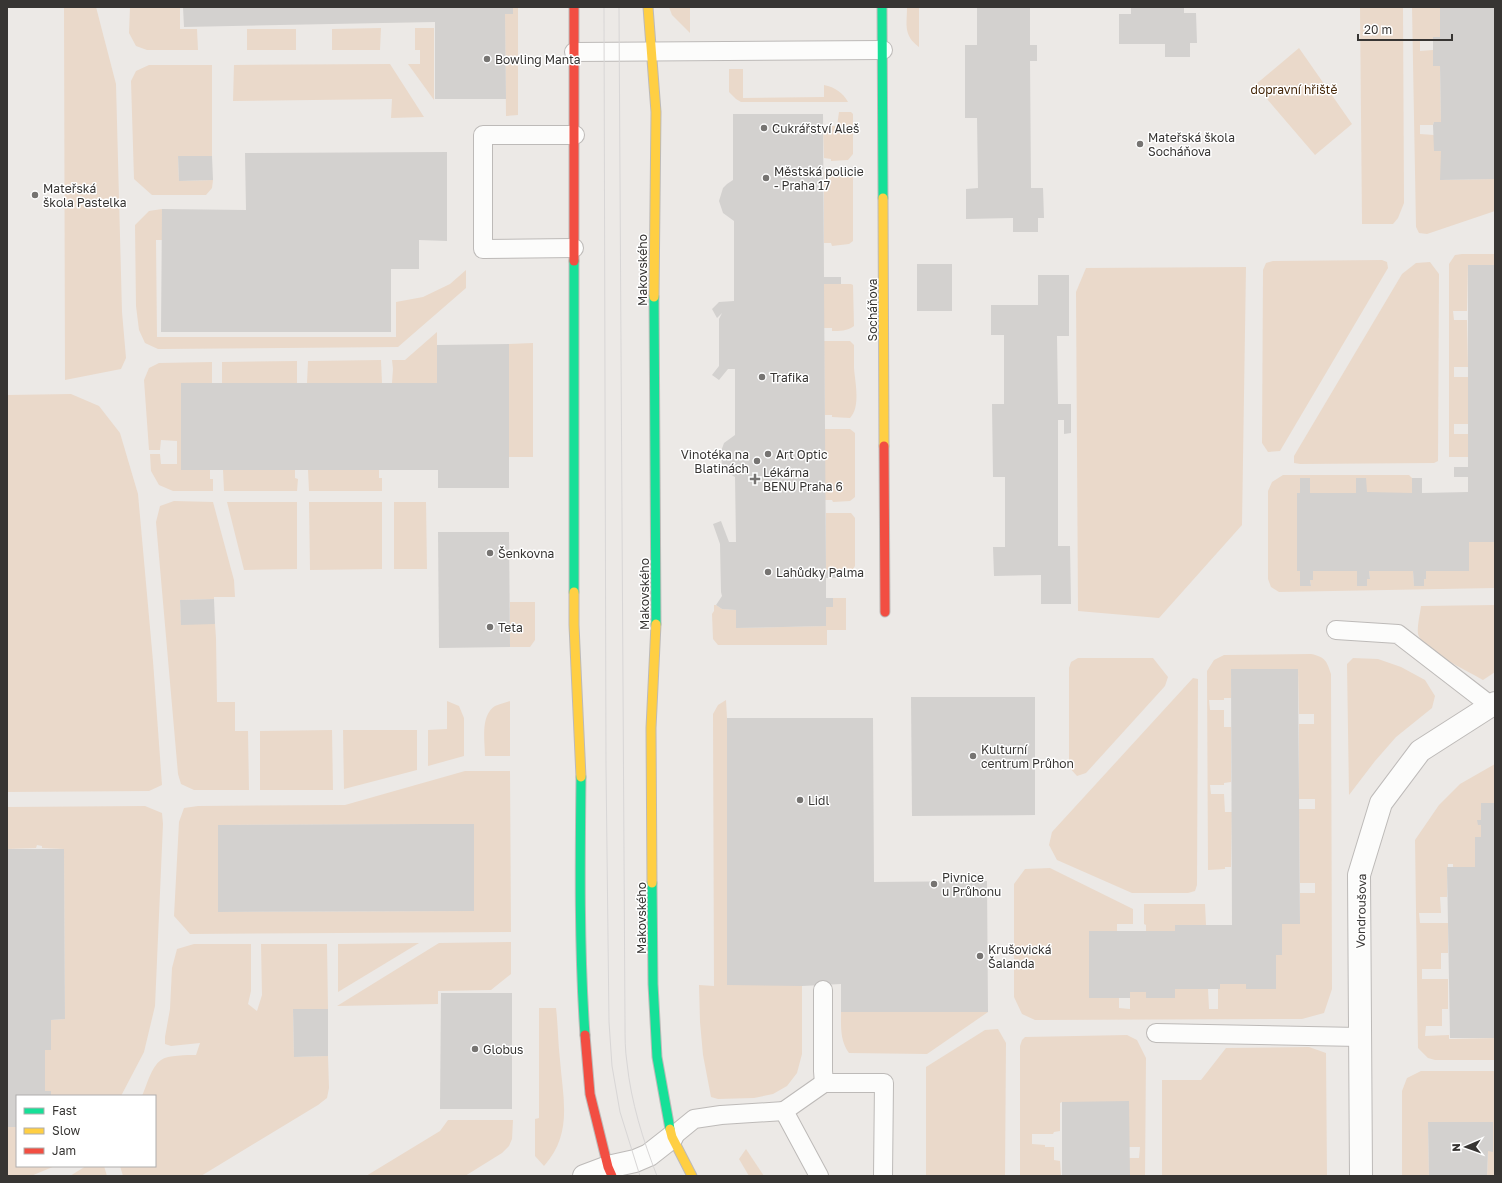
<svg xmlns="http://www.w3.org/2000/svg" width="1502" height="1183" viewBox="0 0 1502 1183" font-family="'Golos Text',sans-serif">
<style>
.green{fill:#ead9ca;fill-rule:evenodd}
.building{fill:#d3d1cf}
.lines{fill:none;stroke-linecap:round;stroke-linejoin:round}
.lane-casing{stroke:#bdbab8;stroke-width:20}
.street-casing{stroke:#bdbab8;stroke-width:24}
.fast-casing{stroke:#bdbab8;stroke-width:11}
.slow-casing{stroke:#bdbab8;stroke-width:11}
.jam-casing{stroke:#bdbab8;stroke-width:11}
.lane{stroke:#fcfcfb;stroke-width:18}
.street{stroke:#fcfcfb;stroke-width:22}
.fast{stroke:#16e098;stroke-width:9}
.slow{stroke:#ffcf43;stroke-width:9}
.jam{stroke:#f24e42;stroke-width:9}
.tram{stroke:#d8d6d6;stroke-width:1}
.poi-dot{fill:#767472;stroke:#fff;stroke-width:1.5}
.labels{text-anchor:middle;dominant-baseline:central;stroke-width:3;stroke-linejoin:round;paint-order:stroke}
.poi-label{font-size:12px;fill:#373533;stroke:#fff;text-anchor:start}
.park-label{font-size:12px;fill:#442608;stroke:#fff}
.street-label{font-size:12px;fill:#373533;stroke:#fff}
</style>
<rect width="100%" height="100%" fill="#ece9e6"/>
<!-- green -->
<g class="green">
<polygon points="64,7 96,7 116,84 122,312 126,358 121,369 65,380"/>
<polygon points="130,7 180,7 180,29 197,29 198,50 147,50 136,46 129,33"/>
<polygon points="513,7 518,7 518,115 506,116 505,14 513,14"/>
<polygon points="669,7 690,7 690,33 672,15"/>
<path d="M 907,7 L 919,7 L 919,47 C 903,35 907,25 907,7 Z"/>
<polygon points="1360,7 1403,7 1404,203 1398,218 1393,224 1362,224"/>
<polygon points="1412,7 1440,7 1440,37 1434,37 1433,40 1420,40 1420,51 1433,50 1433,66 1440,66 1441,122 1434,122 1433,125 1420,125 1420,134 1434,135 1434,151 1441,151 1441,180 1495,179 1495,211 1427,234 1419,233 1416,227"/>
<polygon points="381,28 380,50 332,50 332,29"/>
<polygon points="415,28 434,28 434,100 408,64 420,64 420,50 415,50"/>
<rect x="247" y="29" width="49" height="21"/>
<polygon points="1299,48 1352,124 1315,155 1255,85"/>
<polygon points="390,64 424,117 391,118 392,99 233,101 234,65"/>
<polygon points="149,65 212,65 212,156 178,156 179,181 213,180 212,188 206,195 152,195 134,179 131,81 136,71"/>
<path d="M 729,69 L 743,69 L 743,98 L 824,97 L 824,85 C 835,87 843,93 848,102 L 741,102 L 736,99 L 729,92 Z"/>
<polygon points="839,112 851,112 853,114 853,154 848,160 831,161 831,159 824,158 823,126 837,126"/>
<polygon points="848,171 853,176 853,241 849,244 832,246 831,243 824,243 824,172"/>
<polygon points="162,209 162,240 156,240 157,337 396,337 396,302 423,297 450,284 466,270 466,288 398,347 158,349 145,343 139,330 136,306 135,225 149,211"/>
<polygon points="1462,254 1495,254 1495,265 1468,265 1467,311 1453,311 1454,320 1467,320 1468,367 1454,367 1454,377 1468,377 1468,424 1454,424 1454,434 1468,434 1468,457 1449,457 1449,264 1455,255"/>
<polygon points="1382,260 1387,262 1388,268 1280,451 1268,452 1262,443 1263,270 1266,263 1273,261"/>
<polygon points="1430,262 1439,274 1438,461 1434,463 1300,464 1294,463 1294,456 1402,274 1416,263"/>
<polygon points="1246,267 1242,525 1159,618 1078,611 1076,292 1086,268"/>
<path d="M 824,284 L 851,284 L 853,285 L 854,326 C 847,331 840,331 832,331 L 832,328 L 824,328 Z"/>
<polygon points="437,332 437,383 392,383 393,369 392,360 405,360"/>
<path d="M 824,341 L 850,341 L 854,345 C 854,353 854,360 854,368 C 855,382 861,407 850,418 L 832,417 L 832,415 L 825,415 Z"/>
<polygon points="533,343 533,457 509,457 509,344"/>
<polygon points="381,360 382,383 307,383 308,361"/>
<polygon points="297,361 297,383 222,383 222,362"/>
<polygon points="212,362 212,383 181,384 181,470 210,470 210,479 213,479 213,491 173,491 159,485 151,471 150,454 160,454 161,464 177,464 177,441 161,440 160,450 149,450 144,380 149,368 159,363"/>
<polygon points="71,394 99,406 120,433 138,494 153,661 162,785 149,791 7,792 7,395"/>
<polygon points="825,429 850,429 855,433 855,497 850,501 833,502 832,500 825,500"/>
<polygon points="223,470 295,470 295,478 298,479 297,491 224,491"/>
<polygon points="308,470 379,470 379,478 382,478 382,491 309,491"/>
<polygon points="1283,475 1409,475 1412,478 1412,493 1297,493 1297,571 1300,571 1311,586 1310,580 1313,579 1313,571 1357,571 1358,586 1367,585 1367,579 1370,579 1369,571 1413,571 1414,585 1424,586 1424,579 1426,579 1426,571 1469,542 1495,542 1495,588 1279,592 1271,587 1268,579 1268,491 1272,482"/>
<polygon points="174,501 213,502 234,580 235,597 214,597 214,599 180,600 181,624 215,624 216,638 217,702 235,702 235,731 248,731 249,790 194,790 181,784 178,774 156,522 160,506"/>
<polygon points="227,502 297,502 297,569 244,570"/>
<polygon points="309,502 382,502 382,569 310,570"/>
<polygon points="394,502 426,502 427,569 394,569"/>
<polygon points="826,513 851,513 855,518 855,566 853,569 826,570"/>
<polygon points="833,598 846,598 846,630 827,630 827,645 718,645 713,639 712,614 714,611 714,605 716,605 722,609 736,610 736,628 826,626 826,607 833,607"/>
<polygon points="510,602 535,602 535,640 530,647 510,647"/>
<path d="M 1495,605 L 1495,672 L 1483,680 C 1468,671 1422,650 1418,634 C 1417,626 1420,614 1421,606 Z"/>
<path d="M 1311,654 C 1326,657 1327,662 1331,674 L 1332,989 L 1324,1013 L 1302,1019 L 1035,1020 L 1022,1014 L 1014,997 L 1014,884 L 1025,869 L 1050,868 L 1133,909 L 1133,924 L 1117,924 L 1117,931 L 1089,931 L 1089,998 L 1119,998 L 1119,1008 L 1130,1009 L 1130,992 L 1146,992 L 1146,998 L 1175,998 L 1175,989 L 1208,989 L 1209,1009 L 1218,1009 L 1218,989 L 1220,989 L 1220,984 L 1246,984 L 1246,989 L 1276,989 L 1276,955 L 1282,955 L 1282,924 L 1300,924 L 1300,893 L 1315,893 L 1315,883 L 1300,883 L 1299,809 L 1315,809 L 1315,799 L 1299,799 L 1299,724 L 1314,724 L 1314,714 L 1299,714 L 1298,669 L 1231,669 L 1231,698 L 1224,698 L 1224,700 L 1209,700 L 1210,710 L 1224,710 L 1224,727 L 1231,727 L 1231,782 L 1224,783 L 1224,785 L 1210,785 L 1211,794 L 1224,794 L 1225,812 L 1232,812 L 1231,867 L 1225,867 L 1225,869 L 1208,870 L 1207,671 L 1214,660 L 1224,655 Z"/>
<polygon points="1078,658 1153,658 1168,677 1165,686 1086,773 1077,776 1069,767 1069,668 1071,662"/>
<polygon points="1353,658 1378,659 1401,667 1425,680 1435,696 1432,708 1396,737 1375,761 1349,795 1347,664"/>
<polygon points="1193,678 1198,679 1197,885 1195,891 1188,893 1132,893 1057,860 1049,845 1052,832"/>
<polygon points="726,700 727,718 802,986 802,1054 797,1073 787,1086 773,1094 754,1098 718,1099 711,1097 703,1055 700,1022 699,985 714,986 713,714 718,705"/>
<polygon points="447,701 459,706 464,718 464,756 428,766 428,730 447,729"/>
<path d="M 510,701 L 510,756 L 485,756 C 485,740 480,716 495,706 C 499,704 505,703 510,701 Z"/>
<polygon points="332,730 333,790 260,790 260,731"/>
<polygon points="343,730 417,730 417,770 344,789"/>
<polygon points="1495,764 1495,803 1481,803 1481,820 1478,820 1478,825 1481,825 1481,837 1475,837 1475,867 1453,867 1453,864 1448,864 1447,897 1440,897 1441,913 1419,913 1420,923 1448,923 1448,953 1441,953 1441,969 1422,969 1422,979 1448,979 1448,1009 1442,1009 1442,1026 1426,1026 1425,1036 1449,1035 1449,1039 1495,1038 1495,1060 1435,1060 1428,1058 1418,1048 1415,840 1439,805 1460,784"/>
<path d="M 465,771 L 510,771 L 511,932 L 190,934 L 174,916 L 179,822 L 184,808 L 198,806 L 345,805 ZM 474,824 L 474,911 L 218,912 L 218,825 Z"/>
<polygon points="145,806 162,813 163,824 155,1006 144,1052 121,1096 51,1096 51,1091 45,1091 45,1050 51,1020 65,1019 64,849 42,848 42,846 37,845 36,848 7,849 7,807"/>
<polygon points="1144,904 1205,904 1206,925 1176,925 1175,931 1146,931 1146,925 1144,924"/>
<polygon points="511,942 511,974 491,990 438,991 438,1004 337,1006 439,943"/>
<polygon points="419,943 338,992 338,944"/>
<path d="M 194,944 L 251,944 L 251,991 L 248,1004 L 257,1011 L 262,995 L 261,944 L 327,944 L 328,1009 L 293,1009 L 294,1057 L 328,1056 L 329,1088 L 327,1098 L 318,1105 L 201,1176 L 123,1176 L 120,1166 L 155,1166 L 155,1096 L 142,1096 C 147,1085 151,1067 161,1060 C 168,1055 187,1055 196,1055 L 200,1043 L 171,1046 L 165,1044 L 165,1037 L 170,1009 L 172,968 L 177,949 Z"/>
<path d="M 539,1008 L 556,1008 C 558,1025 558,1043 560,1060 C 563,1099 573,1134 544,1166 L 535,1156 L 535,1119 L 539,1118 Z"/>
<path d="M 841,1012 L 988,1012 L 927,1054 L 849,1053 C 840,1041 841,1027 841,1012 Z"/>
<polygon points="998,1029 1006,1043 1005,1176 926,1176 926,1067 985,1030"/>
<polygon points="1127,1035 1137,1040 1146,1058 1145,1176 1128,1176 1128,1158 1139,1158 1140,1147 1128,1147 1127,1102 1062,1102 1060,1103 1060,1131 1054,1132 1053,1134 1032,1134 1032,1144 1045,1145 1045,1147 1054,1147 1054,1160 1060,1161 1061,1176 1020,1176 1020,1046 1022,1040 1025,1037"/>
<polygon points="1309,1047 1326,1053 1327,1176 1162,1176 1162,1080 1201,1080 1226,1048"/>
<polygon points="1421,1071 1495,1071 1495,1176 1487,1176 1488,1151 1493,1151 1492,1122 1428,1122 1429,1176 1402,1176 1402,1091 1407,1078"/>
<polygon points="448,1120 513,1120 512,1139 509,1146 502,1153 465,1176 366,1176 440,1131"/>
<polygon points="17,1124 17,1166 55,1166 31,1176 7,1176 7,1127"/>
<polygon points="746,1149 764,1176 749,1176 739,1159"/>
<polygon points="86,1166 104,1166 107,1176 70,1176"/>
</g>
<!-- building -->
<g class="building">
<polygon points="183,7 513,7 513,14 505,14 506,99 435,99 435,22 184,27"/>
<polygon points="977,7 1030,7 1030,45 1037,45 1037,61 1030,61 1031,188 1043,188 1044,218 1038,218 1038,232 1013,232 1013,218 966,219 966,189 978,188 977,118 965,118 965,45 977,45"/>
<polygon points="1131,7 1184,7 1184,13 1196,13 1197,43 1190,43 1190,57 1165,57 1165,44 1119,44 1119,14 1131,14"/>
<polygon points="1440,7 1495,7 1495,179 1440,180 1441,151 1434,151 1433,125 1434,122 1441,122 1440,66 1433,66 1433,37 1440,37"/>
<polygon points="733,114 823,114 824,277 841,277 841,284 824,284 826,570 843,569 843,578 826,578 826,598 833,598 833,607 826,607 826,626 736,628 736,610 722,609 716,605 722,596 721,592 720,544 713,524 721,521 729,542 736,542 735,477 728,473 725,469 722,464 720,454 724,443 735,435 735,369 728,369 719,380 712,375 719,366 719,319 722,313 717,318 712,309 719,302 734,301 734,221 723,213 719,201 723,188 727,184 733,180"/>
<polygon points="447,152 447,241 419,240 419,269 391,269 391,332 161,332 162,209 246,210 245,153"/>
<polygon points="178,156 212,156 213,180 179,181"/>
<rect x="917" y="264" width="35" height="47"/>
<polygon points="1468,265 1495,265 1495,542 1469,542 1469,571 1426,571 1426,579 1424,579 1424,586 1414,586 1413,571 1369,571 1370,579 1367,579 1367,586 1357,586 1357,571 1313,571 1313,580 1310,580 1311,586 1300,586 1300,571 1297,571 1297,493 1300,493 1300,478 1310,478 1310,493 1356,493 1356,478 1366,478 1367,492 1412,493 1412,478 1422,478 1422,493 1468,492 1468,477 1454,477 1454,467 1468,467"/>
<polygon points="1038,275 1069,275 1069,336 1057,336 1058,404 1071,404 1071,433 1064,434 1064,420 1058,420 1058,546 1070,546 1071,604 1041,604 1041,575 994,576 993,547 1005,547 1005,477 993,477 992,404 1004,404 1004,335 991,335 991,305 1038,305"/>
<polygon points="509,344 509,488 438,488 438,470 181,470 181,383 437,383 437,345"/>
<polygon points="438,532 509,532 510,647 439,648"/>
<polygon points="214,599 215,624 181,625 180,600"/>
<polygon points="1231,669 1298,669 1300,924 1282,924 1282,955 1276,955 1276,989 1246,989 1246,984 1220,984 1220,989 1175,989 1175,998 1146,998 1146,992 1130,992 1130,998 1089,998 1089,931 1175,931 1175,925 1232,925"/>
<polygon points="911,697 1035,697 1035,815 912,816"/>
<polygon points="727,718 873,718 874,882 987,881 988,1012 841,1012 841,984 802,986 727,985"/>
<polygon points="1481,803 1495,803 1495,1038 1450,1038 1447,867 1475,867 1475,837 1481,837 1481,825 1478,825 1477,820 1481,820"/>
<polygon points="425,824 474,824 474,911 218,912 218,825"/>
<polygon points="7,849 64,849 65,1019 51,1020 51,1050 45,1050 45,1091 51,1091 51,1096 17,1096 17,1127 7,1127"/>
<polygon points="441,993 512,993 512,1109 440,1109"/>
<polygon points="293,1009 328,1009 328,1056 294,1057"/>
<polygon points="1129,1101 1130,1176 1062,1176 1062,1102"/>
<polygon points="1428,1122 1493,1122 1493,1152 1488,1151 1487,1176 1429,1176"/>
</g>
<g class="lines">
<!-- lane casing -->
<g class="lane-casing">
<g id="lane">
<polyline points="574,52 883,50"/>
<polyline points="574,248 483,249 483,135 575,135"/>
<polyline points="1336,630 1398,634 1490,705"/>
<polyline points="823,990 823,1071 824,1083"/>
<polyline points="1156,1033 1359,1037"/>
<polyline points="672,1137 694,1119 721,1115 784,1111"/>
<polyline points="819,1176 784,1111 824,1083 884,1083 883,1176"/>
</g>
</g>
<!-- street casing -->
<g class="street-casing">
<g id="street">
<polyline points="584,1176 608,1167 635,1161 649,1155 672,1137"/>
<polyline points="1361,1176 1359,875 1381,803 1420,751 1495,703"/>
</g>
</g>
<!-- fast casing -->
<g class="fast-casing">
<g id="fast">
<polyline points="882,7 883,198"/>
<polyline points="574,261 574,592"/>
<polyline points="654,297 656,624"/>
<path d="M 581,777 C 580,863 579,949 585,1035"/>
<polyline points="652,883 653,984 657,1057 670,1129"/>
</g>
</g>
<!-- slow casing -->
<g class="slow-casing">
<g id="slow">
<polyline points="648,7 656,112 654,297"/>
<polyline points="883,198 884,446"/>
<polyline points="574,592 574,625 581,777"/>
<polyline points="652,883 651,728 656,624"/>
<polyline points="670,1129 672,1137 692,1176"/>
</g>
</g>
<!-- jam casing -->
<g class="jam-casing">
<g id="jam">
<polyline points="574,7 574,261"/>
<polyline points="884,446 885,612"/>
<polyline points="585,1035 590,1094 608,1167 612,1176"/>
</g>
</g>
<!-- lane -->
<use href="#lane" class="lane"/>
<!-- street -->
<use href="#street" class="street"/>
<!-- fast -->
<use href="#fast" class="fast"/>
<!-- slow -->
<use href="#slow" class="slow"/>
<!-- jam -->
<use href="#jam" class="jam"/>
<!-- tram -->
<g class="tram">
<polyline points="604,7 606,766 609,1022 612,1066 620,1112 640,1176"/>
<path d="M 619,7 L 625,1023 C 625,1037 625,1050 627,1063 C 631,1102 643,1140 657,1176"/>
</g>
</g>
<!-- markers -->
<g class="poi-dot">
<circle cx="487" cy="59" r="4"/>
<circle cx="764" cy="128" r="4"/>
<circle cx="1140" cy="144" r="4"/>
<circle cx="766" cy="178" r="4"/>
<circle cx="35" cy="195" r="4"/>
<circle cx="762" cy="377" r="4"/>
<circle cx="768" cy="454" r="4"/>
<circle cx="757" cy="461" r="4"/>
<path d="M753 473h4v4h4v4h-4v4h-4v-4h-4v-4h4z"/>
<circle cx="490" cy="553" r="4"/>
<circle cx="768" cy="572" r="4"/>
<circle cx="490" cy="627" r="4"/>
<circle cx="973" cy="756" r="4"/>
<circle cx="800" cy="800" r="4"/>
<circle cx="934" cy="884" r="4"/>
<circle cx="980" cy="956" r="4"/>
<circle cx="475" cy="1049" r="4"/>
</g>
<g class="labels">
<!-- poi labels -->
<g class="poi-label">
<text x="495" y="59">Bowling Manta</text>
<text x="772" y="128">Cukrářství Aleš</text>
<text x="1148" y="137">Mateřská škola<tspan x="1148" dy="14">Socháňova</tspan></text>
<text x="774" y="171">Městská policie<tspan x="774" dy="14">- Praha 17</tspan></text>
<text x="43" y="188">Mateřská<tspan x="43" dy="14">škola Pastelka</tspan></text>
<text x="770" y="377">Trafika</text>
<text x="749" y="454" text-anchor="end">Vinotéka na<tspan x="749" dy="14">Blatinách</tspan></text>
<text x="776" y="454">Art Optic</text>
<text x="763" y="472">Lékárna<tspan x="763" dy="14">BENU Praha 6</tspan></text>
<text x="498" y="553">Šenkovna</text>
<text x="776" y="572">Lahůdky Palma</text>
<text x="498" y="627">Teta</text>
<text x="981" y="749">Kulturní<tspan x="981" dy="14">centrum Průhon</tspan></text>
<text x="808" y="800">Lidl</text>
<text x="942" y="877">Pivnice<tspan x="942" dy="14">u Průhonu</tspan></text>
<text x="988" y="949">Krušovická<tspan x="988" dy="14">Šalanda</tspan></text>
<text x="483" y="1049">Globus</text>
</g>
<!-- park labels -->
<g class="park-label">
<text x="1294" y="89">dopravní hřiště</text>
</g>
<!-- street labels -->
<g class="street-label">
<text transform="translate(642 270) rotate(-90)">Makovského</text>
<text transform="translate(872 310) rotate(-90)">Socháňova</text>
<text transform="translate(644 594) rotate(-90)">Makovského</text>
<text transform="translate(1361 911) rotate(-89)">Vondroušova</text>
<text transform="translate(641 918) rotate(-90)">Makovského</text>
</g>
</g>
<!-- border -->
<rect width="1502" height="1183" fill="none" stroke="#373533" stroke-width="16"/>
<!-- legend -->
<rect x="16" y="1095" width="140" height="72" fill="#ffffff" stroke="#afaead"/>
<rect x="24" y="1108" width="20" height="6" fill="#16e098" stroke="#afaead"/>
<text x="52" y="1115" font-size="12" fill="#373533">Fast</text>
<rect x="24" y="1128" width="20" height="6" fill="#ffcf43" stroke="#afaead"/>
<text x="52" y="1135" font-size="12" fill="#373533">Slow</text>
<rect x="24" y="1148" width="20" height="6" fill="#f24e42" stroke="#afaead"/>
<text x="52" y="1155" font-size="12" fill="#373533">Jam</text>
<!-- north arrow -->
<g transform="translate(1466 1147) rotate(268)" stroke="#ffffff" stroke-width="3" paint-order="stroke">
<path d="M0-3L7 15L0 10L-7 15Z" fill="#373533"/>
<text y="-6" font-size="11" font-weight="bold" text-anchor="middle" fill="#373533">N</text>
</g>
<!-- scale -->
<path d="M1358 34v6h94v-6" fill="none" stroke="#373533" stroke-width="2"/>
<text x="1364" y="34" font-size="12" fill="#373533" stroke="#ffffff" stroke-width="3" paint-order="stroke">20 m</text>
</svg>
